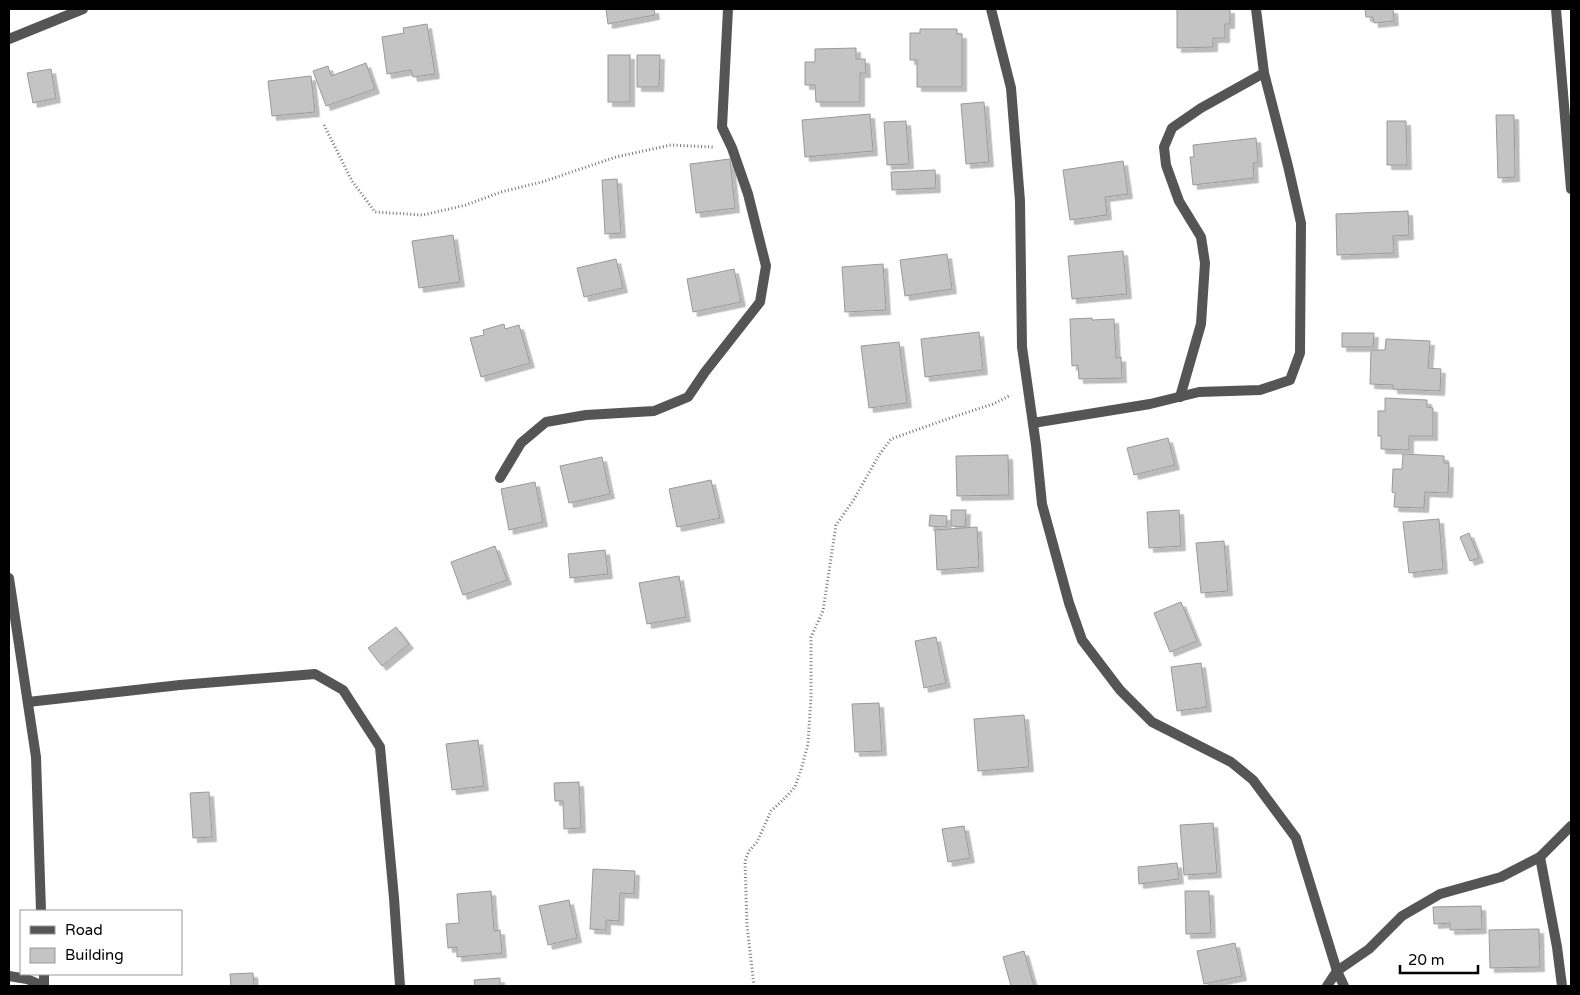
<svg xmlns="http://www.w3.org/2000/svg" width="1580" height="995" viewBox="0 0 1580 995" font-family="'Varela Round',sans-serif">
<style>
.building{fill:#c4c4c4;stroke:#999;filter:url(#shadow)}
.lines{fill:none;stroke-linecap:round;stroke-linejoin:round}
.path{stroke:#777;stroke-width:3;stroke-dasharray:1 2.5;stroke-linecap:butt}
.minor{stroke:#555;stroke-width:10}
</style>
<defs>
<filter id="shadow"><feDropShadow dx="4.5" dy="4.5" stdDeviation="0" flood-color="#0004"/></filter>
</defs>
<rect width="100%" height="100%" fill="#fff"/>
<!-- building -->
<g class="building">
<polygon points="606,9 654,9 655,15 608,24"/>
<polygon points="1177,9 1230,9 1230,24 1225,24 1225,38 1213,38 1213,47 1177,48"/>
<polygon points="1365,9 1393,9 1394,21 1374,23 1373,17 1366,17"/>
<polygon points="427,24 435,74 413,77 411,70 387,74 382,37 404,33 403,28"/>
<polygon points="920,29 957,29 957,34 962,34 962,87 917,87 917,60 910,60 910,33 920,33"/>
<polygon points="856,48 856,59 865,59 866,73 860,73 860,102 816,102 815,85 805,85 805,62 815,62 815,49"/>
<rect x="608" y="55" width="22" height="47"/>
<polygon points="637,55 660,55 659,87 637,87"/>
<polygon points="366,63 375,89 326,106 313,71 328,66 331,76"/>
<polygon points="51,69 56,98 33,103 27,73"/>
<polygon points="311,76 315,112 272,116 268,81"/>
<polygon points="984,102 989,162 966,164 961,104"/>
<polygon points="870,114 873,151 805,157 802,120"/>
<polygon points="1496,115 1514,115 1515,177 1498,178"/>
<polygon points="906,121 909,164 887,165 884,122"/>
<polygon points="1387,121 1406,121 1407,165 1387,165"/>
<polygon points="1256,138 1258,162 1253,163 1254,178 1193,185 1190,157 1194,157 1193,145"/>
<polygon points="730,159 735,208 696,213 690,164"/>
<polygon points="1123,161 1128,194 1105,197 1107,215 1070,220 1063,170"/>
<polygon points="935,170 936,188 892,190 891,172"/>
<polygon points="617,179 621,233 605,234 602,180"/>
<polygon points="1408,211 1409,235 1393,236 1394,253 1337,255 1336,214"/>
<polygon points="453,235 460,282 419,288 412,241"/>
<polygon points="1123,251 1127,294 1072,299 1068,256"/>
<polygon points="947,254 952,289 905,296 900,260"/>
<polygon points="616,259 623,288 584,297 577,268"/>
<polygon points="883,264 886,310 845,312 842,267"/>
<polygon points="734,269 741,302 693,312 687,279"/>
<polygon points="1092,318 1092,320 1114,319 1116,358 1121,357 1122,378 1079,379 1078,365 1072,366 1070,319"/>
<polygon points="504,324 505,329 519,325 530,363 481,377 470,338 484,335 483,330"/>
<polygon points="979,332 983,370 925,377 921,339"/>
<polygon points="1342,333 1374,333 1373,347 1342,347"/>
<polygon points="1386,339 1430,341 1428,368 1441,369 1440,391 1393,389 1393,385 1370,384 1371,350 1385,350"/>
<polygon points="899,342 907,403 869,408 861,346"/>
<polygon points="1385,398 1427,400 1427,407 1433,408 1433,436 1409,436 1409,450 1381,449 1381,436 1378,436 1378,411 1385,411"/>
<polygon points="1168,438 1175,465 1134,475 1127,448"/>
<polygon points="1403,454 1444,456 1444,463 1449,463 1448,493 1425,492 1424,508 1394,507 1395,493 1392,492 1393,469 1402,469"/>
<polygon points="1008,455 1009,495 957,496 956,456"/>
<polygon points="602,457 610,494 569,503 560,466"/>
<polygon points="711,480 720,518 677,527 669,489"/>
<polygon points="535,482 543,522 509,530 501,489"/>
<polygon points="951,510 966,510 965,527 951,526"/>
<polygon points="1179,510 1181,546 1149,548 1147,512"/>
<polygon points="930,515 947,516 946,527 929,526"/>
<polygon points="1439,519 1443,569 1409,573 1403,522"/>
<polygon points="977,527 979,567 937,570 935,530"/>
<polygon points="1469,533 1479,558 1470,561 1460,537"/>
<polygon points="1224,541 1228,591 1201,593 1196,543"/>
<polygon points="495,546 507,580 463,595 451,562"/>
<polygon points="605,550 608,574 570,578 568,554"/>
<polygon points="679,576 686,617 647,624 639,583"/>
<polygon points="1181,602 1197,641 1170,652 1154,613"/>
<polygon points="396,627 409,644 382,666 368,648"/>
<polygon points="936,637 946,683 924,688 915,641"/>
<polygon points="1201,663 1207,707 1177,711 1171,667"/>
<polygon points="879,703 882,751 855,752 852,704"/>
<polygon points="1024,715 1029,767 978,771 974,719"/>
<polygon points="478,740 484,786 452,790 446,744"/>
<polygon points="579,782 581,828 564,829 563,801 555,801 554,783"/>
<polygon points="209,792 212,837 193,838 190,793"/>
<polygon points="1213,823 1217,873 1184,875 1180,825"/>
<polygon points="964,826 970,858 948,862 942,829"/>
<polygon points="1177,863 1179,879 1139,884 1138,867"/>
<polygon points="593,869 635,871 634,894 620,893 619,921 606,920 606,930 590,929"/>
<polygon points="491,891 494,931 500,930 502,953 457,957 457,947 448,948 446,924 459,923 457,894"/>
<polygon points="1185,891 1209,891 1211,933 1186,934"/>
<polygon points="569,900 577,938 548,945 539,906"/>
<polygon points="1481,906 1482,929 1450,930 1450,923 1434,924 1433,907"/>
<polygon points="1539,929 1540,967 1490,968 1489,930"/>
<polygon points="1235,943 1242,976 1204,984 1197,951"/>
<polygon points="1024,951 1034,986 1011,986 1003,957"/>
<polygon points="253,973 254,986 231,986 230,974"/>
<polygon points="500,978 500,986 475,986 474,980"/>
</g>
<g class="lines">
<!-- path -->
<g class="path">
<polyline points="324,125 352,181 375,212 423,215 466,205 501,192 542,182 616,157 671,145 713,147"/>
<polyline points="754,986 747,925 745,861 749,851 757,842 771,811 785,798 795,787 801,770 808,744 811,697 811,637 823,611 836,525 853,501 879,455 891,439 953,417 993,404 1011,395"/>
</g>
<!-- minor -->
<g class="minor">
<polyline points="991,9 1011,88 1020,201 1022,347 1036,445 1042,504 1069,603 1082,640 1120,690 1152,722 1231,762 1253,780 1296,838 1337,971 1344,986"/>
<polyline points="1556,9 1571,189"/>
<polyline points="9,39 83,9"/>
<polyline points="1180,397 1201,324 1205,263 1201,237 1179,201 1166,165 1164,147 1172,128 1201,108 1264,73"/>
<polyline points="1033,423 1150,404 1199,392 1260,390 1290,380 1300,353 1301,223 1288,166 1264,73 1256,9"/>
<polyline points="500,478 521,443 546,422 586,415 654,411 688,397 705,372 760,302 766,266 748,194 732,148 722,127 728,9"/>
<polyline points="9,578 36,757 41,911"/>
<polyline points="28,702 180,685 315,674 343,690 380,747 394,898 400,986"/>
<polyline points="1540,857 1557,947 1562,986"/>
<polyline points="44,974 44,986"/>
<polyline points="9,976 27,979 43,986"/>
<polyline points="1327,986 1337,971 1369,949 1402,916 1440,894 1501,877 1540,857 1571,826"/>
</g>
</g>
<!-- border -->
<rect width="1580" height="995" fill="none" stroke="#000000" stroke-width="20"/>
<!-- legend -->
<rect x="20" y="910" width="162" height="65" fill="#ffffff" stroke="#999999"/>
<rect x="30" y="926" width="25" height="8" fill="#555555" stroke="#999999"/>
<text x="65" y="935" font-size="15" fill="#000000">Road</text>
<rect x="30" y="948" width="25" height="15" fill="#c4c4c4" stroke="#999999"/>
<text x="65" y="960" font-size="15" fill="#000000">Building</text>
<!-- scale -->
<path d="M1400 965v8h78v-8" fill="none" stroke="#000000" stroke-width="2.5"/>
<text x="1408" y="965" font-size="15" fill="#000000" stroke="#ffffff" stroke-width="4" paint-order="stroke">20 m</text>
</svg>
